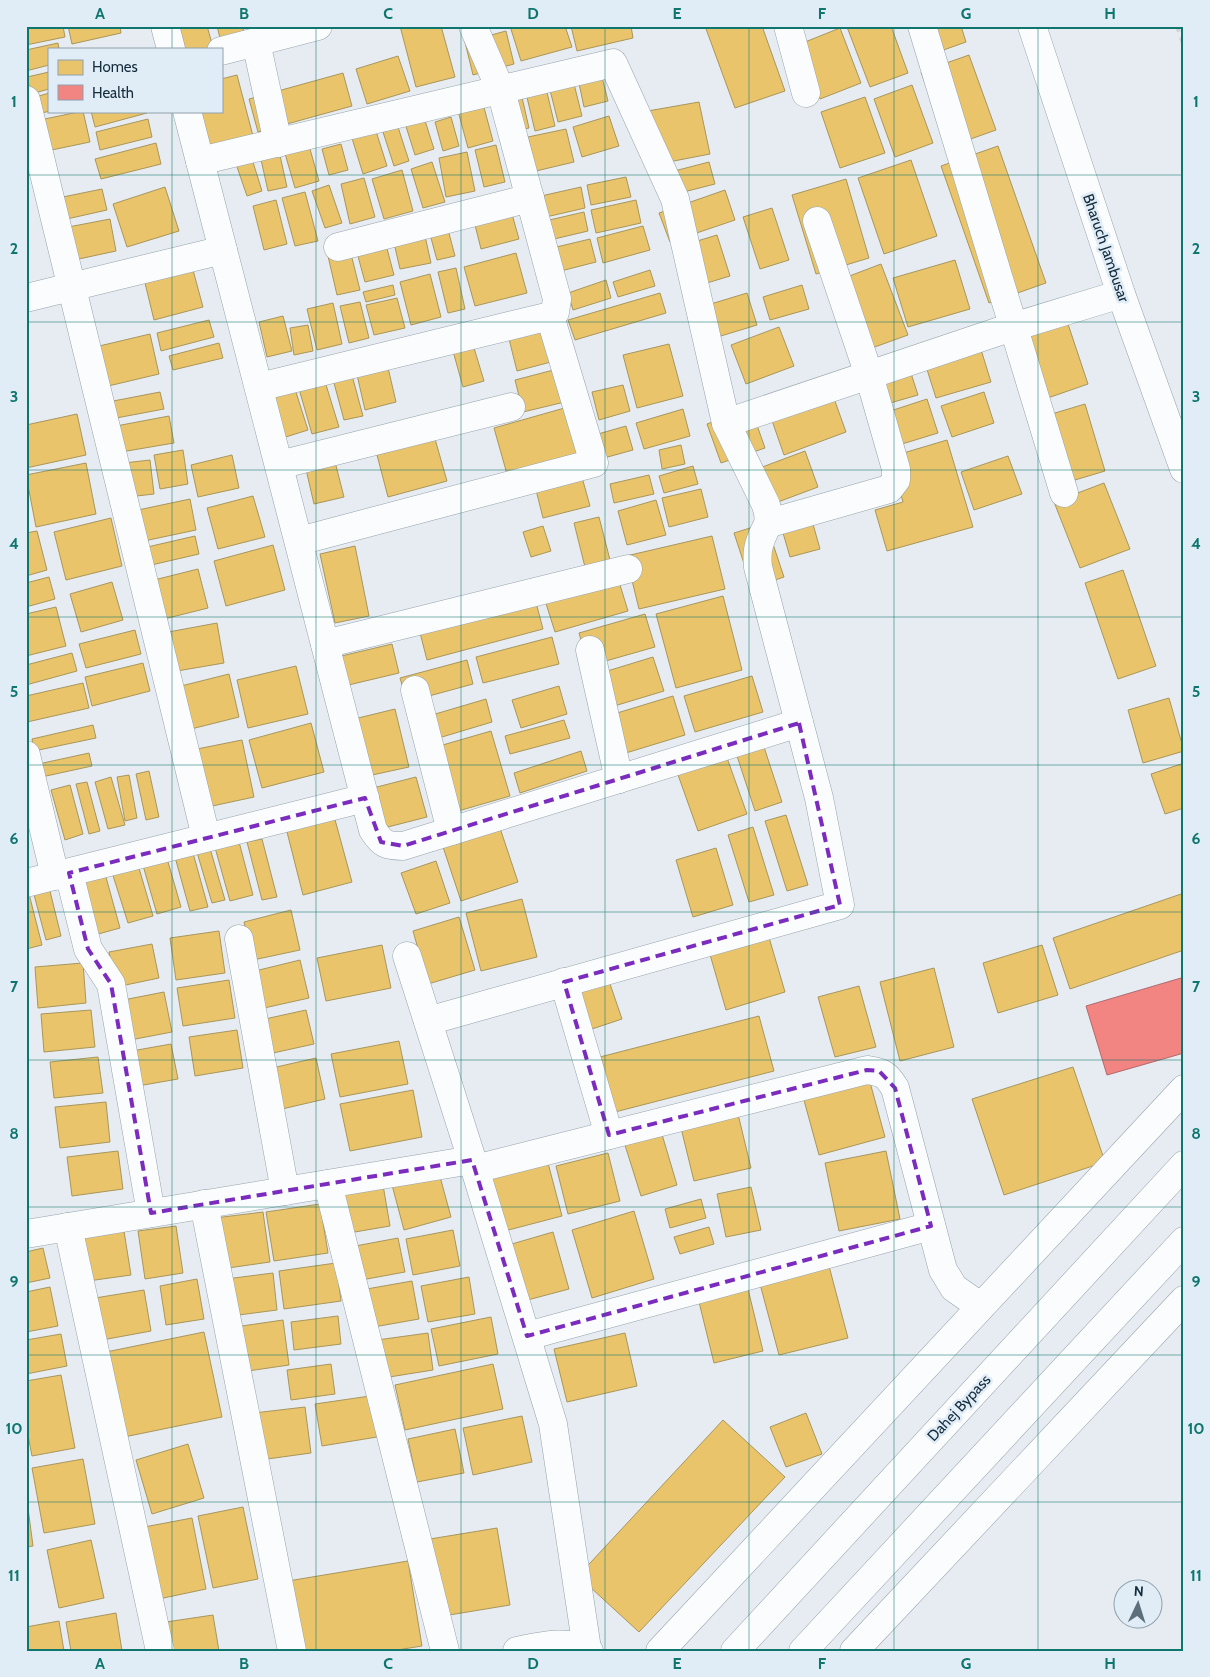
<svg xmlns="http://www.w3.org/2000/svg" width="1210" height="1677" viewBox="0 0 1210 1677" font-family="Cabin,sans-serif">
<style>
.homes{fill:#e9c46a;stroke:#a9965c}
.health{fill:#f28482;stroke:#b06a6d}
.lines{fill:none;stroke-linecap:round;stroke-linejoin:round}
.minor-casing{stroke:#96a3ad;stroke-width:29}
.trunk-casing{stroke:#96a3ad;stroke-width:29}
.minor{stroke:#fbfcfd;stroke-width:28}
.trunk{stroke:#fbfcfd;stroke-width:28}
.rail{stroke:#cfd2d5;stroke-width:4;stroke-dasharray:6 6;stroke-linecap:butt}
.marked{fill:none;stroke:#7b2cbf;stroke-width:4;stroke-dasharray:10 6;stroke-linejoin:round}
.grid{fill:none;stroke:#0f766e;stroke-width:1;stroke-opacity:0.55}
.labels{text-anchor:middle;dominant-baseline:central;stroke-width:5;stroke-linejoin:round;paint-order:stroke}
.street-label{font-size:15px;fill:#152c3d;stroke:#e1edf6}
.neatline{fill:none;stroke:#0f766e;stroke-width:2}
.grid-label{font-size:16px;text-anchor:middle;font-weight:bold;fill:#0f766e}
</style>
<rect width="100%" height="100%" fill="#e6ecf1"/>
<!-- homes -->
<g class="homes">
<polygon points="26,26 63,26 65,37 26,45"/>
<polygon points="68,26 120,26 121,33 72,44"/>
<polygon points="166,26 207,26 213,47 206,49 172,49"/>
<polygon points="217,26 242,26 245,34 221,42"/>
<polygon points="400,26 441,26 455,77 416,87"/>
<polygon points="510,26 565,26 572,47 521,61"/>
<polygon points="571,26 631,26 633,38 577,51"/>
<polygon points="705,26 762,26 785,91 735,108"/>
<polygon points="850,26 891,26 908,73 870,87 847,27"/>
<polygon points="910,26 961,26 966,42 921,58"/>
<polygon points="840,28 861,83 820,99 800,44"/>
<polygon points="506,31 514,64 473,75 465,42"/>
<polygon points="58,43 59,49 49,49 49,65 26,71 26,50"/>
<polygon points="969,55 996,130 948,147 921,72"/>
<polygon points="398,56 410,91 367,104 356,69"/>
<polygon points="600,69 608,101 584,107 577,74"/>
<polygon points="49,72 49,89 31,94 27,77"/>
<polygon points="343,73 352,106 258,132 249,99"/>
<polygon points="237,75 253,136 202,149 192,111 221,111 221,79"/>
<polygon points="572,76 582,116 558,122 548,82"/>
<polygon points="545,84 555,126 535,131 525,89"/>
<polygon points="912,85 933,143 895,157 874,99"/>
<polygon points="49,93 49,111 50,111 34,115 29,99"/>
<polygon points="521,93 529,128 506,133 498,98"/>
<polygon points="865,97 885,153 840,168 821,112"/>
<polygon points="482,100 493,141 468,148 457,107"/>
<polygon points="699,102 710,154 653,165 642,112"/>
<polygon points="83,111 90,142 42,152 35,121"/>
<polygon points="91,111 147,111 147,113 95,127"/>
<polygon points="422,111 434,149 415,155 403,117"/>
<polygon points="609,116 619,146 582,157 573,127"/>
<polygon points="451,117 459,146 443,151 435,122"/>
<polygon points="148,119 152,137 100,150 96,132"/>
<polygon points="398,127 409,161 394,166 383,132"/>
<polygon points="375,128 387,166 363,174 351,135"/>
<polygon points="566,129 574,162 536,171 528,137"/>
<polygon points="308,142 319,181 295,188 284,150"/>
<polygon points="156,143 161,164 101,179 95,159"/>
<polygon points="341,144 348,170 329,175 322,149"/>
<polygon points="496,145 505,182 484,187 475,150"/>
<polygon points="998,146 1046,283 989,303 941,166"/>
<polygon points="279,151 287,187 268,191 260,155"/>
<polygon points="467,152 475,191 446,197 439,158"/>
<polygon points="252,159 262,191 247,196 236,164"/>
<polygon points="911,160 937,236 884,254 858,178"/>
<polygon points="432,162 445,202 423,208 411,169"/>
<polygon points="709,162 715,184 660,198 655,176"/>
<polygon points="402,170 413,211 384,219 372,179"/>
<polygon points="626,177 631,197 591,205 587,185"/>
<polygon points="364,178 375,217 350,224 341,184"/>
<polygon points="846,179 869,258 816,274 792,195"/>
<polygon points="329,185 342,223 325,228 312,191"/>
<polygon points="165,187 179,231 127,247 113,204"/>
<polygon points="581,187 585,208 546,217 541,196"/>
<polygon points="102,189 107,210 58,221 53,199"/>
<polygon points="725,190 735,220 670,242 659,213"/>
<polygon points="305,192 318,241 295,246 282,198"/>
<polygon points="276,200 287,244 264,250 253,206"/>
<polygon points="636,200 641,223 596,233 591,210"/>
<polygon points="510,207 519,239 481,249 473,217"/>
<polygon points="772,208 789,260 760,269 743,217"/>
<polygon points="584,212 588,231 550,240 545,221"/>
<polygon points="110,219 116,251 65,262 58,229"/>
<polygon points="446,222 455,256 437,260 428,227"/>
<polygon points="643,226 650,250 603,263 597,238"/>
<polygon points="717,235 730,276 707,283 694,242"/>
<polygon points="425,236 431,263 400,269 394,243"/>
<polygon points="590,239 596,262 553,273 548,249"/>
<polygon points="385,241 394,275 365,282 356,249"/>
<polygon points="350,250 360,290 337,295 328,256"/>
<polygon points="516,253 527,293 475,306 464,267"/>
<polygon points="955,260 970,309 908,327 893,278"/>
<polygon points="881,264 908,335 858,353 831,283"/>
<polygon points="456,268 465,309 448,313 438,272"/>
<polygon points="193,270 203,307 154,320 145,283"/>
<polygon points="650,270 655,286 618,297 613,282"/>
<polygon points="430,274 441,317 411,325 400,282"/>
<polygon points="606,280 611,298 573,310 568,293"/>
<polygon points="393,285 395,295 366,302 363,292"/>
<polygon points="802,285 809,309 770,320 763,297"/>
<polygon points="660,293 666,313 575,340 568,320"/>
<polygon points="747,293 757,325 701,342 691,310"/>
<polygon points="397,298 405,328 374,335 366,305"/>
<polygon points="360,302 369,338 349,343 340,306"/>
<polygon points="333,303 342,344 317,350 307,309"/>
<polygon points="283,316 292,351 267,357 259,322"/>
<polygon points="1066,318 1088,384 1042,400 1019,334"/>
<polygon points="552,319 562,359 517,371 507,331"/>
<polygon points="209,320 214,337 161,351 157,333"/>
<polygon points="308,325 313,351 294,355 290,328"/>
<polygon points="779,327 794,366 746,384 731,345"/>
<polygon points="150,334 159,374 104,387 95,347"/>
<polygon points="471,338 484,381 463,387 451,344"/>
<polygon points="219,343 223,358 173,370 169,356"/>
<polygon points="979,343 991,382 936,398 924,360"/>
<polygon points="669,344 683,396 637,408 623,355"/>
<polygon points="386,359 396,402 365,410 355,366"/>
<polygon points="908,364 918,395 869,409 860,378"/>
<polygon points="565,367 573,400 523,412 515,380"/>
<polygon points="350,368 363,416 344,420 331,372"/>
<polygon points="323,375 339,427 312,434 297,382"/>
<polygon points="623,385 630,411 599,420 592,392"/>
<polygon points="295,389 308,430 276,440 263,399"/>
<polygon points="831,390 846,432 784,455 769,412"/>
<polygon points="160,392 164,409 111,419 108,402"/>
<polygon points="984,392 994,423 952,437 941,406"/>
<polygon points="927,399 938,433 879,451 869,418"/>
<polygon points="1085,404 1105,471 1055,486 1035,419"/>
<polygon points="568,407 582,452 507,474 494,428"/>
<polygon points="751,408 765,448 721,463 707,424"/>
<polygon points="683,409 690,436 644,449 636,423"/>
<polygon points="77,414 86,455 26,468 26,425"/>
<polygon points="169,416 174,443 121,452 116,426"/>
<polygon points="626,426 633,450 604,458 598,434"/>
<polygon points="435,439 447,481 388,497 377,455"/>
<polygon points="947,440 973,527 887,551 875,510 903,502 890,457"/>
<polygon points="681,445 685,464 662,469 659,450"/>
<polygon points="183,450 188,484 160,489 154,455"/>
<polygon points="805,451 818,487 770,505 757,469"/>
<polygon points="232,455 239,488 198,497 191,465"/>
<polygon points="1008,456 1022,494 974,510 961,472"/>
<polygon points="334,458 344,497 314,504 305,465"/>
<polygon points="150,460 154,494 128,497 124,463"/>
<polygon points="86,463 96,514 36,527 26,475"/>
<polygon points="693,466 698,484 664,493 659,476"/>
<polygon points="580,470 590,506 543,518 534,482"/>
<polygon points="649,475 654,494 614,503 610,484"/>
<polygon points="1104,483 1130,549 1080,568 1054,502"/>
<polygon points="701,489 708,517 669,527 662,498"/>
<polygon points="253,496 265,537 218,549 207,508"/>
<polygon points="190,499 196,530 144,541 138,510"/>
<polygon points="656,500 666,535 627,545 618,511"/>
<polygon points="599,517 610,560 585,567 574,523"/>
<polygon points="811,517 820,549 790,557 781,526"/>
<polygon points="111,518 122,566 66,580 54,532"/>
<polygon points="766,523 784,577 752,588 734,533"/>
<polygon points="543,526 551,551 531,557 523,532"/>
<polygon points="37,531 47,570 26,576 26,533"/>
<polygon points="195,536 199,554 147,566 143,548"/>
<polygon points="712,536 725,589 639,609 626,556"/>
<polygon points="273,545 285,590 226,606 214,561"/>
<polygon points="355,546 369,616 335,623 320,554"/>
<polygon points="198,569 208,608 160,620 150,581"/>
<polygon points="1123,570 1156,666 1118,679 1085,583"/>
<polygon points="616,572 628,611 555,632 543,594"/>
<polygon points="49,577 55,599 26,607 26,583"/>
<polygon points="112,582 123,620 81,632 70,594"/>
<polygon points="534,595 543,629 427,660 418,625"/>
<polygon points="723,596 742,670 676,688 656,614"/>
<polygon points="56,607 66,646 26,656 26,614"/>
<polygon points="645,614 655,647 588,666 579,633"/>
<polygon points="217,623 224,663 171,672 163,633"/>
<polygon points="135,630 141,654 86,668 79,644"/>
<polygon points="552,637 559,664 483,683 476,657"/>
<polygon points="392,644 399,673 340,687 333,658"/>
<polygon points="72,653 77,671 26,685 26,665"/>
<polygon points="653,657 664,691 601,710 591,676"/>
<polygon points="467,660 473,684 407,702 400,678"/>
<polygon points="143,663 150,691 92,706 85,677"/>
<polygon points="296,666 308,714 248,728 237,680"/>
<polygon points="229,674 239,717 183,731 173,688"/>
<polygon points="752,676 763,712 695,732 684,696"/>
<polygon points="83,683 89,708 27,722 26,696"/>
<polygon points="559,686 567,714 521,728 512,700"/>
<polygon points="673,696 685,735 616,756 604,717"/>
<polygon points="1169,698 1184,751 1143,763 1128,710"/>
<polygon points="486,699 492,722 422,743 415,720"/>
<polygon points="395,709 409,767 363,777 350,720"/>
<polygon points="564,720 570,738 510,754 505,736"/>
<polygon points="311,723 324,772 262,788 249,740"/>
<polygon points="93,725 96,738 34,751 32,739"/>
<polygon points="491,731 510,796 441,816 422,751"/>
<polygon points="242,740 254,797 203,808 192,750"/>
<polygon points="764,747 782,802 755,811 737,756"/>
<polygon points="581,751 587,771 520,793 514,773"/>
<polygon points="89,753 92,766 37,778 34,765"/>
<polygon points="726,755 747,814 698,831 677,772"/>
<polygon points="1184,763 1184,808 1165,814 1151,774"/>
<polygon points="149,771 159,817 146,820 136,774"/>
<polygon points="129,775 137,818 125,821 117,777"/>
<polygon points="111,777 125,825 108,829 95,782"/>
<polygon points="416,777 427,817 380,829 369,789"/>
<polygon points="87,782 100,831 89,834 76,784"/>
<polygon points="70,785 83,834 65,840 51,790"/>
<polygon points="786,815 808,885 787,891 765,821"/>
<polygon points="334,816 352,882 303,895 286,828"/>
<polygon points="753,827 774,895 749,902 728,835"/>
<polygon points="500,828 518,882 461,901 443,847"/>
<polygon points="238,838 253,895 230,901 214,844"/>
<polygon points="262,839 277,897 262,900 247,842"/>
<polygon points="209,845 225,900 212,903 196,849"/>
<polygon points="716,848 733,905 693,917 676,860"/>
<polygon points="193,853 208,907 190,911 175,857"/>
<polygon points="166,855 181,907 157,914 142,862"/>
<polygon points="136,858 153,916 128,923 110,866"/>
<polygon points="436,861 450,903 416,914 401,873"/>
<polygon points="104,870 120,928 91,936 75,879"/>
<polygon points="48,883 61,936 46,940 32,887"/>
<polygon points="26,890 28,890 42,945 26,949"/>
<polygon points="1184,893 1184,950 1070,989 1053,938"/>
<polygon points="522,899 537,957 481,971 466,913"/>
<polygon points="291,910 300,950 253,960 244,922"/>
<polygon points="459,917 475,970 428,984 413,931"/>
<polygon points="219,931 225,973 176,980 170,938"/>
<polygon points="768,934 785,992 726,1010 709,951"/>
<polygon points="152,944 159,978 116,987 109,952"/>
<polygon points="382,945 391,988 326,1001 317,958"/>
<polygon points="1042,945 1058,995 998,1013 983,963"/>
<polygon points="300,960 309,998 264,1008 255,971"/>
<polygon points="83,963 86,1003 38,1008 35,967"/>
<polygon points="934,968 954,1047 900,1061 880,982"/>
<polygon points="229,980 235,1018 183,1026 177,988"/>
<polygon points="609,981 622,1019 589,1030 576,993"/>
<polygon points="859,986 876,1047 835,1057 818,997"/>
<polygon points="164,992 172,1032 125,1041 118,1001"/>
<polygon points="91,1010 95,1047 44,1052 41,1014"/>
<polygon points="306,1010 314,1044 273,1053 265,1019"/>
<polygon points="759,1016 774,1071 615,1112 600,1057"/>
<polygon points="237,1030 243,1068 195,1076 189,1037"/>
<polygon points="399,1041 408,1084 340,1097 331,1054"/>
<polygon points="171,1044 178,1079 132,1087 126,1052"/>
<polygon points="98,1057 103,1093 54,1098 50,1062"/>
<polygon points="316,1058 325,1099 282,1109 272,1068"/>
<polygon points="1073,1067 1105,1162 1004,1195 972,1099"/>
<polygon points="868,1075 885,1137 819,1155 802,1093"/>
<polygon points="413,1090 422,1137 350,1151 340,1104"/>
<polygon points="106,1102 110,1142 60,1148 55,1107"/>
<polygon points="737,1110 751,1168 694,1181 680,1124"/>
<polygon points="661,1131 677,1185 641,1196 624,1142"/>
<polygon points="118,1151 123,1189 72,1196 67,1157"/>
<polygon points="886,1151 900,1219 839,1231 825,1163"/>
<polygon points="608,1153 620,1201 568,1214 556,1166"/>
<polygon points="548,1163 562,1216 497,1233 483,1180"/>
<polygon points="439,1173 451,1217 404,1230 392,1185"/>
<polygon points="383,1185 390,1226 343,1234 336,1193"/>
<polygon points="751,1187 761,1230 726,1237 717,1194"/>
<polygon points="701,1199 706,1218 670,1228 665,1209"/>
<polygon points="320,1204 328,1253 274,1261 266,1212"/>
<polygon points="634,1211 654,1279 592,1298 572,1230"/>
<polygon points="263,1212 270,1262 221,1269 215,1218"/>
<polygon points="176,1226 183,1273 145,1279 138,1231"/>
<polygon points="709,1227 714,1244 680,1254 674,1237"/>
<polygon points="453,1230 460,1266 413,1275 406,1239"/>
<polygon points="124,1231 131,1275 88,1281 81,1237"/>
<polygon points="553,1232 569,1289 520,1302 505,1246"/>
<polygon points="398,1238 405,1272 356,1281 350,1247"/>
<polygon points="43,1248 50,1278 26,1283 26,1252"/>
<polygon points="336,1263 341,1301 284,1309 279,1271"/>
<polygon points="829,1266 848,1338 779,1355 760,1284"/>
<polygon points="273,1273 277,1310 231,1316 226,1279"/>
<polygon points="469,1277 475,1314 428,1322 421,1286"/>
<polygon points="197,1279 204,1319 166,1325 160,1286"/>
<polygon points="412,1281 419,1319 368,1328 361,1290"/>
<polygon points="50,1287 58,1326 26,1332 26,1292"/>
<polygon points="748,1289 763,1351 714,1363 699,1302"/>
<polygon points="144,1290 151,1331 102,1340 95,1298"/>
<polygon points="338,1316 341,1344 294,1350 291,1322"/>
<polygon points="491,1317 498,1354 439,1366 431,1329"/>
<polygon points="283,1320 289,1365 241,1372 235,1327"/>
<polygon points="204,1332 222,1417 124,1437 106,1352"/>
<polygon points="428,1333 433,1370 383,1378 377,1340"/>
<polygon points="625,1333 637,1386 567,1402 554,1349"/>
<polygon points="61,1334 67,1366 26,1374 26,1340"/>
<polygon points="331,1364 335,1394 291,1400 287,1370"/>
<polygon points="493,1364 503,1409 405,1430 395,1385"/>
<polygon points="61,1375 75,1448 32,1456 26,1425 26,1381"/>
<polygon points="370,1396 377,1437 322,1446 315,1404"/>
<polygon points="305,1407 311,1453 260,1460 254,1413"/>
<polygon points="806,1413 822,1454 786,1467 770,1427"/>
<polygon points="522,1416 532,1462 473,1475 463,1428"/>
<polygon points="723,1420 785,1477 639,1632 578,1576"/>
<polygon points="455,1429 464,1473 417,1482 408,1439"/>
<polygon points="188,1444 204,1498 152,1514 136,1460"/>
<polygon points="83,1459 95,1524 44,1533 32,1468"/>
<polygon points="26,1493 33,1546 26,1547"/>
<polygon points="243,1507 258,1579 213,1588 198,1516"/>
<polygon points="192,1518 206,1589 154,1600 139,1528"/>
<polygon points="497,1528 510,1605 443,1616 430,1539"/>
<polygon points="91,1540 104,1598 59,1608 47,1550"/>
<polygon points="408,1561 422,1646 391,1651 299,1651 288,1581"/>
<polygon points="116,1613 122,1651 71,1651 66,1622"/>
<polygon points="213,1615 219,1651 170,1651 166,1622"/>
<polygon points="59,1621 64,1651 26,1651 26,1627"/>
</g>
<!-- health -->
<polygon class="health" points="1181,978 1184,988 1184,1053 1107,1075 1086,1006"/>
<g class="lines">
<!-- minor casing -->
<g class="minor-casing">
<g id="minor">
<polyline points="165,26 171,49"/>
<polyline points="788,26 806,93"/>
<polyline points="922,26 1064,493"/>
<polyline points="256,42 278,143"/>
<polyline points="221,51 318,26"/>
<polyline points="26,100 206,837"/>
<path d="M 187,111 L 373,830 C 382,844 386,846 403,846 L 799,723"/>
<path d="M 200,161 L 613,63 L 675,199 L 726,423 L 766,505 C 772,526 766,524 760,542 C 757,550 757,558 758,567 L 819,798 L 840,905 L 428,1021"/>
<polyline points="338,247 530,198"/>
<polyline points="26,298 223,250"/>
<polyline points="259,387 550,316 555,312 557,299 501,91 473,26"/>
<polyline points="726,423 1003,330 1121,294"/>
<polyline points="279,465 511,407"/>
<polyline points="770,523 889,489 896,480 896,469 869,375 817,221"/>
<polyline points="299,541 594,463 550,316"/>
<polyline points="325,644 628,569"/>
<polyline points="590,650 619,779"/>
<polyline points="415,690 451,831"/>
<polyline points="26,755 55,876"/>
<polyline points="69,873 88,949 111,984 151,1213"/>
<polyline points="26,883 365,798"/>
<polyline points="239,939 285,1191"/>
<polyline points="407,956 475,1169 553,1424 587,1649"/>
<polyline points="564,982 609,1135"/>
<path d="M 475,1169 L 867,1070 C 883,1072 887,1075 895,1088 L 943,1270 L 954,1288 L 980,1306"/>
<polyline points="328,1184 445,1651"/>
<polyline points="204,1204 292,1651"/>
<polyline points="68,1227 160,1651"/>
<polyline points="26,1234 472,1160"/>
<polyline points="527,1336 931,1226"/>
<path d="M 517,1651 C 541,1646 567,1639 589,1651"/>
</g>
</g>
<!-- trunk casing -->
<g class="trunk-casing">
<g id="trunk">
<polyline points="1032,26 1121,294 1184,469"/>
<polyline points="660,1651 1184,1089"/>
<polyline points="735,1651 1184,1165"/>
<polyline points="803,1651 1184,1241"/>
<polyline points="854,1651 1184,1300"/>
</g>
</g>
<!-- minor -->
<use href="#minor" class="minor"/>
<!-- trunk -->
<use href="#trunk" class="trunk"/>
<!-- rail -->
<polyline class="rail" points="1177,26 1184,46"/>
</g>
<!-- marked area -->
<path class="marked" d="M 799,723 L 840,905 L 564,982 L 609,1135 L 867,1070 L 879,1071 L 895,1088 L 931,1226 L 527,1336 L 472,1160 L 151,1213 L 111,984 L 88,949 L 69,873 L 365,798 L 381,842 L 403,846 Z"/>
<!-- grid -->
<path class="grid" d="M 172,26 L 172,49M 316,26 L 316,1651M 461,26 L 461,1651M 605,26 L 605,1651M 749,26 L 749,1651M 894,26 L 894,1651M 1038,26 L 1038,1651M 172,111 L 172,1651M 26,175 L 1184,175M 26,322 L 1184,322M 26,470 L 1184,470M 26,617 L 1184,617M 26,765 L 1184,765M 26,912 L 1184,912M 26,1060 L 1184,1060M 26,1207 L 1184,1207M 26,1355 L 1184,1355M 26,1502 L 1184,1502"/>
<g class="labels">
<!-- street labels -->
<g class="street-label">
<text transform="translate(1106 248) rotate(71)">Bharuch Jambusar</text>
<text transform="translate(959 1408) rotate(-47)">Dahej Bypass</text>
</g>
</g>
<!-- border -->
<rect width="1210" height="1677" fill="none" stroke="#e1edf6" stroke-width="55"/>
<!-- legend -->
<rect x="48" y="48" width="175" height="65" fill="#e1edf6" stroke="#8fa0ac"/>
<rect x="58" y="60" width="25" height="15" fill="#e9c46a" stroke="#8fa0ac"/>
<text x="92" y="72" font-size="15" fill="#152c3d">Homes</text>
<rect x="58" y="85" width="25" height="15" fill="#f28482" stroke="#8fa0ac"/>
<text x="92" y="98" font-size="15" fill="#152c3d">Health</text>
<!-- north arrow -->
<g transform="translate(1138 1604) rotate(4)"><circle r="24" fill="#e1edf6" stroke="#8fa0ac"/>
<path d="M0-4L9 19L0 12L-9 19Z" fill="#5e6f7c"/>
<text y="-8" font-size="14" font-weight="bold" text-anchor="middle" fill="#152c3d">N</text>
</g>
<rect x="28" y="28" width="1154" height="1622" class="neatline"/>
<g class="grid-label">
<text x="100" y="19">A</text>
<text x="244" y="19">B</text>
<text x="388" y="19">C</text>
<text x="533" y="19">D</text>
<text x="677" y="19">E</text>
<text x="822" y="19">F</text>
<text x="966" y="19">G</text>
<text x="1110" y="19">H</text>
<text x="14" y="107">1</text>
<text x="1196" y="107">1</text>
<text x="14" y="254">2</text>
<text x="1196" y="254">2</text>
<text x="14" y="402">3</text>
<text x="1196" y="402">3</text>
<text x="14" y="549">4</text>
<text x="1196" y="549">4</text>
<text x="14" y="697">5</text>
<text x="1196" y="697">5</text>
<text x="14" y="844">6</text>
<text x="1196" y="844">6</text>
<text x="14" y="992">7</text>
<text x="1196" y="992">7</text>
<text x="14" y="1139">8</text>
<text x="1196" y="1139">8</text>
<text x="14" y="1287">9</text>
<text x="1196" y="1287">9</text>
<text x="14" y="1434">10</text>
<text x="1196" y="1434">10</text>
<text x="14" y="1581">11</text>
<text x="1196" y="1581">11</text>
<text x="100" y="1669">A</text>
<text x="244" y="1669">B</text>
<text x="388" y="1669">C</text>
<text x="533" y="1669">D</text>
<text x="677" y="1669">E</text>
<text x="822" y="1669">F</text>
<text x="966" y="1669">G</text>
<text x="1110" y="1669">H</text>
</g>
</svg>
